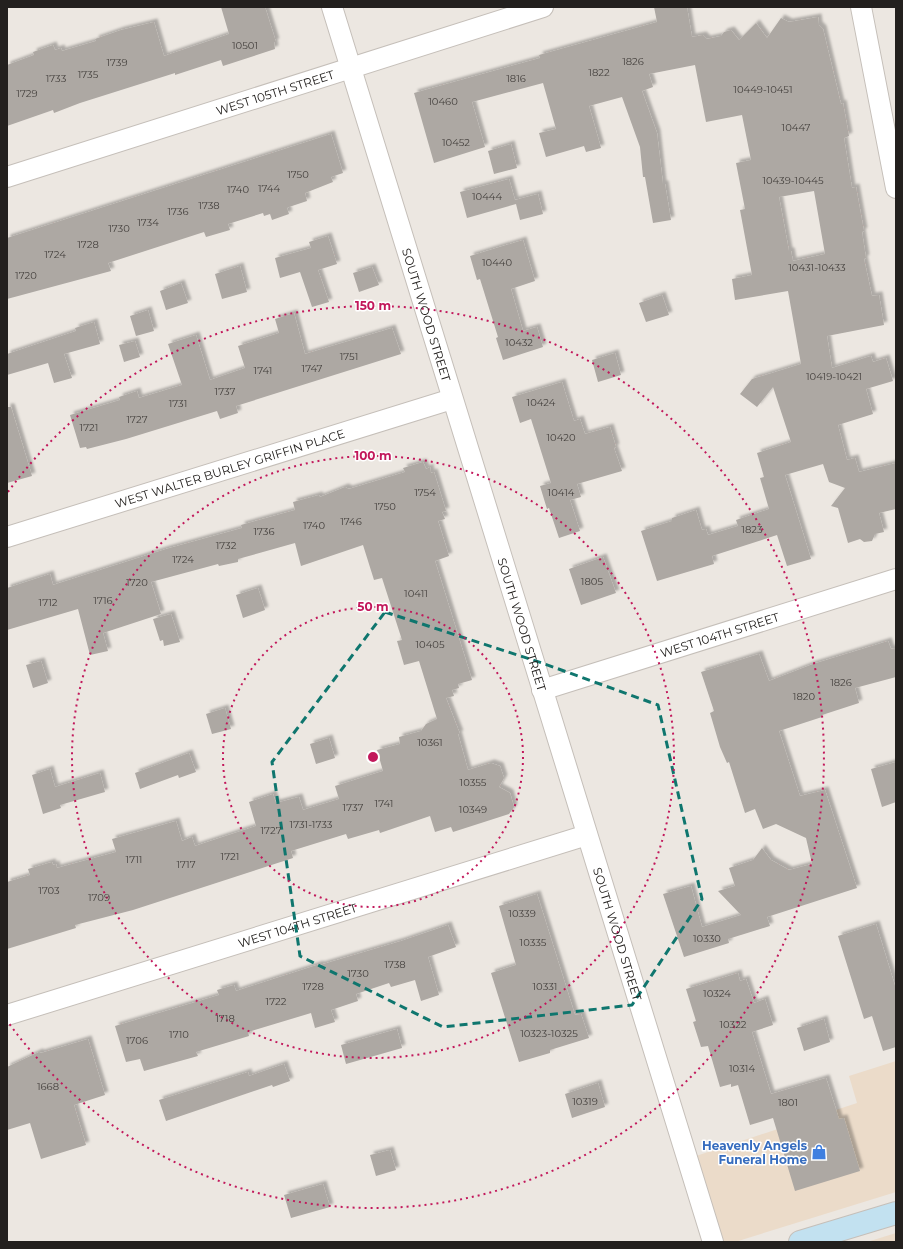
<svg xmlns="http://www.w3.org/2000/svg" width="903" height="1249" viewBox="0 0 903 1249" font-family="Montserrat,sans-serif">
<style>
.commercial{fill:#ebdbc9}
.building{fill:#ada8a3;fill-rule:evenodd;filter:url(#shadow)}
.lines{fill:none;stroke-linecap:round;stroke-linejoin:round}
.minor-casing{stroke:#c5bfb9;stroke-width:22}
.secondary-casing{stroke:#c5bfb9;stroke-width:24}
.minor{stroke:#fff;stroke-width:20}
.secondary{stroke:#c2e1f0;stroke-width:22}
.marked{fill:none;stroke:#0f766e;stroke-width:3;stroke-dasharray:8 5;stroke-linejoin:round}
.ring{fill:none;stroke:#c2185b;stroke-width:2;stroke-dasharray:2 4}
.labels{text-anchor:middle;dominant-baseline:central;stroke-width:3;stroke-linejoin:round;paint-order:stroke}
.number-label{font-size:10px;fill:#46423f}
.street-label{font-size:12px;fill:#23201e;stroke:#fff}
.shop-label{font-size:12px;font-weight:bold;fill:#366cbe;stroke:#fff;text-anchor:end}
.centre{fill:#c2185b;stroke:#fff;stroke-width:2}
.ring-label{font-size:12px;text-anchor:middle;font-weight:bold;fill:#c2185b;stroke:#fff;stroke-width:3;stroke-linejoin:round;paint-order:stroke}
</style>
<defs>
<filter id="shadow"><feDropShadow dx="3.5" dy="-3.5" stdDeviation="1" flood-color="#0004"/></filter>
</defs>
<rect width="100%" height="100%" fill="#ece7e1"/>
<!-- commercial -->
<g class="commercial">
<polygon points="896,1061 896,1192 735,1242 724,1242 696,1156 857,1103 849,1076"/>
<polygon points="896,1233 896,1242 867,1242"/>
</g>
<!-- building -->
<g class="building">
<polygon points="221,7 265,7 276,42 274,42 275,49 223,66 221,60 175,75 175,73 80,103 54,113 53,110 7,126 7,65 34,55 33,52 53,45 55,50 61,48 62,51 96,41 95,39 121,30 154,22 164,56 229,34"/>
<path d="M 654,7 L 687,7 L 692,37 L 703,35 L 707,39 L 721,36 L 724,32 L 731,30 L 739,40 L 756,23 L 767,38 L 781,18 L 789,22 L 818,17 L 819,25 L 823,29 L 841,104 L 843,103 L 849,136 L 844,138 L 852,188 L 856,187 L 864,231 L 862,232 L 866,258 L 864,259 L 872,296 L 879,295 L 884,325 L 827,336 L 832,368 L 871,356 L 873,362 L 886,358 L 893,381 L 866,389 L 873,414 L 838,425 L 847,460 L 855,458 L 859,472 L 896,463 L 896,509 L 879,513 L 884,532 L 875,534 L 872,541 L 864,542 L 860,539 L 848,543 L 838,508 L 831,506 L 845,488 L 829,482 L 823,464 L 785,475 L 811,559 L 787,566 L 777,535 L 712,556 L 714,564 L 657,581 L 641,531 L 672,521 L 672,518 L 696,510 L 702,530 L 706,529 L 708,535 L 738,526 L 736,520 L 769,509 L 760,478 L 764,477 L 757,453 L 791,442 L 773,387 L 757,407 L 740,394 L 752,379 L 801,364 L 788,291 L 735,300 L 732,279 L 752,275 L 740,210 L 745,209 L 736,163 L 751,160 L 742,115 L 706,122 L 695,65 L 649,74 L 653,87 L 642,91 L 657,133 L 663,184 L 665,184 L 671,220 L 653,223 L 645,177 L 643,177 L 640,147 L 622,97 L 589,106 L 601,148 L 586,152 L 584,146 L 546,157 L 539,133 L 556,129 L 543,83 L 472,102 L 485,147 L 434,163 L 414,93 L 540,58 L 539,55 L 657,22 ZM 814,191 L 825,254 L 793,261 L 791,251 L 789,251 L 779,197 Z"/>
<polygon points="331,134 343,173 331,177 333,182 305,193 307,201 289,207 287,208 289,214 272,220 270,214 264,216 263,213 228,224 230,230 206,237 204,232 108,263 111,271 7,299 7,238"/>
<polygon points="511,144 517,168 494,174 488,151"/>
<polygon points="509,179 515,200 538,194 543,214 520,220 516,204 467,218 460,192"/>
<polygon points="328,236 337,264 318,270 329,302 312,307 300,272 280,278 275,258 311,248 309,242"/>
<polygon points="523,240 535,281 511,289 523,331 537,327 543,347 503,360 496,338 498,337 480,279 477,280 470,256"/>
<polygon points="240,266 247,292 222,299 215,274"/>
<polygon points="372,267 379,285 359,292 353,273"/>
<polygon points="181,283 188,303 166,310 160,291"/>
<polygon points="662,295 669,315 646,322 639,303"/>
<polygon points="148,310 154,331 136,336 130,316"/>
<polygon points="294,313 305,354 392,328 401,354 236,406 238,413 220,419 217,411 126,439 87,449 86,447 80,448 70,415 120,400 119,397 137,391 139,398 182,385 168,344 196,335 210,380 245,368 238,346 279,333 275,319"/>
<polygon points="94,322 100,344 64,354 72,378 54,383 48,363 7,375 7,354 76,331 75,328"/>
<polygon points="135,341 140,357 124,362 119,345"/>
<polygon points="615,353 621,375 598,382 592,360"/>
<polygon points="562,382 574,421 580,419 585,434 610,427 616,447 614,448 622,471 577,484 581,497 570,500 580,531 559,538 549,508 547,509 540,486 551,483 531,419 520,423 512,397"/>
<polygon points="7,407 11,407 32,476 7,483"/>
<polygon points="423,462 426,469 430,467 431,473 434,472 446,511 442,512 445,519 438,521 449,556 435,561 472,680 458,684 459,688 452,690 454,696 446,698 460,734 458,734 468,770 491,763 500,766 504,778 499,787 510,793 514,807 509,814 453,832 451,827 435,832 430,816 380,833 379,830 348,839 346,834 291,851 293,858 133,910 75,925 76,928 7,949 7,882 30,875 28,869 52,862 53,865 56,864 57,868 116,852 112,839 176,821 182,841 192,837 195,846 256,826 249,802 273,794 276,803 299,797 303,810 339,799 335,786 383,771 377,750 400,744 399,737 421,731 426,724 437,719 419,661 404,665 397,641 402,640 382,578 374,580 363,545 301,566 295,543 238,559 238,562 219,566 218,564 151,582 161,614 103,633 108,651 90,655 78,609 7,630 7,588 50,574 53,585 166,549 242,528 241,525 295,510 293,502 319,495 320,497 345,487 349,489 405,472 403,468"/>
<polygon points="603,557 616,593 581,605 569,569"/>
<polygon points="258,588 265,610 243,618 236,595"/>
<polygon points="171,614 180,642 164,646 163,640 160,641 153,619"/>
<polygon points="888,641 891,649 896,648 896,677 855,688 859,703 822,715 822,717 779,731 800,796 825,790 857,888 767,917 770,926 728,939 729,943 684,957 663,894 691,886 702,927 741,915 718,891 735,886 729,868 753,860 762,848 771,860 789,870 812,864 806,838 776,824 763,829 755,809 745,813 729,762 727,763 720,747 710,713 714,711 701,672 759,654 769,681 813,664"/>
<polygon points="41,661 48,683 33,688 26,665"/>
<polygon points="225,708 231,729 212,734 206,714"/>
<polygon points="329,738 335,758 316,764 310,744"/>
<polygon points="189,753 196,772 179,778 178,775 140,789 135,773"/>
<polygon points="896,762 896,802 882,807 871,769"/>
<polygon points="50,769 55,787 100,773 105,792 60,805 61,808 43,814 32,775"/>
<polygon points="537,894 575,1015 581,1014 589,1038 550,1050 550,1053 519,1062 491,973 516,965 499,906"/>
<polygon points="876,924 896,989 896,1047 883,1051 872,1016 864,1019 838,936"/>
<polygon points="448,925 456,947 428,957 439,995 421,1001 415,980 391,987 389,983 356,994 358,1001 331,1010 335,1022 315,1028 311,1013 248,1032 249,1036 196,1052 198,1056 144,1071 140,1059 126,1062 115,1026 219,995 217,990 234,985 236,991 320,964 320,965 401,941"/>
<polygon points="738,973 740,981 746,979 754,1003 765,999 773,1025 752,1032 771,1094 826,1078 839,1119 844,1118 860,1171 795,1191 773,1118 750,1125 738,1085 731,1087 731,1084 720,1087 708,1046 701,1047 693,1022 696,1021 686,989"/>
<polygon points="824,1019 830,1042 804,1051 797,1028"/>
<polygon points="397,1029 402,1048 346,1064 341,1045"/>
<polygon points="88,1039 105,1095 74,1105 86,1145 41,1159 30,1123 7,1130 7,1067 39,1052 41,1053"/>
<polygon points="284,1064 290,1081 273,1087 272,1085 166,1121 159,1100 248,1072 249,1076"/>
<polygon points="598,1083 605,1107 572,1118 565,1094"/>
<polygon points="390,1150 396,1170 376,1176 370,1155"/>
<polygon points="323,1184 330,1207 291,1218 284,1195"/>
</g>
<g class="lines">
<!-- minor casing -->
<g class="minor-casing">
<g id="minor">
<path id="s1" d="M 332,7 L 713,1242"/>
<polyline points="861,7 896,188"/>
<path id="s2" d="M 7,177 L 543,7"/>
<path id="s3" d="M 7,537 L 452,399"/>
<path id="s4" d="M 542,690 L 896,579"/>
<path id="s5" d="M 7,1015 L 587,835"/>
</g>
</g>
<!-- secondary casing -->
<g class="secondary-casing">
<polyline id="secondary" points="800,1242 896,1213"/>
</g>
<!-- minor -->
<use href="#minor" class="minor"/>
<!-- secondary -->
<use href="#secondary" class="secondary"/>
</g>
<!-- marked area -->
<path class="marked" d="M 385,612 L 542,663 L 658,705 L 702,899 L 632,1005 L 443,1027 L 300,956 L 272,762 Z"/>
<!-- distance rings -->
<g class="ring">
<circle cx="373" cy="757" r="150"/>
<circle cx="373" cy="757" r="301"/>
<path d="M8 492A451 451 0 1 1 8 1022"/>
</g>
<!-- icons -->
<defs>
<g id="shop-bare" transform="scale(1.2)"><path d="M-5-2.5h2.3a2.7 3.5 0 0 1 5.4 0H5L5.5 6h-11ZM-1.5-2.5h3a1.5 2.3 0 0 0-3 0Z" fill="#3f7fe0" stroke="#fff" stroke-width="2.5" paint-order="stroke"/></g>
</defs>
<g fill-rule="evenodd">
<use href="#shop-bare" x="819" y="1152"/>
</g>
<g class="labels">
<!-- number labels -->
<g class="number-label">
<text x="245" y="45">10501</text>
<text x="633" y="61">1826</text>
<text x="117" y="62">1739</text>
<text x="599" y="72">1822</text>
<text x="88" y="74">1735</text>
<text x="56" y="78">1733</text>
<text x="516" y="78">1816</text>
<text x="763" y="89">10449-10451</text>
<text x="27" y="93">1729</text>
<text x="443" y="101">10460</text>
<text x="796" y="127">10447</text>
<text x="456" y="142">10452</text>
<text x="298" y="174">1750</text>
<text x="793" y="180">10439-10445</text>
<text x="269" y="188">1744</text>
<text x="238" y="189">1740</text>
<text x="487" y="196">10444</text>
<text x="209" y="205">1738</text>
<text x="178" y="211">1736</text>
<text x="148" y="222">1734</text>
<text x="119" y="228">1730</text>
<text x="88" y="244">1728</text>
<text x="55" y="254">1724</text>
<text x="497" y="262">10440</text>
<text x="817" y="267">10431-10433</text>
<text x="26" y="275">1720</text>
<text x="519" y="342">10432</text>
<text x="349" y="356">1751</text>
<text x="312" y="368">1747</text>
<text x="263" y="370">1741</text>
<text x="834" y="376">10419-10421</text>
<text x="225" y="391">1737</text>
<text x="541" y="402">10424</text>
<text x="178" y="403">1731</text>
<text x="137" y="419">1727</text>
<text x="89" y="427">1721</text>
<text x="561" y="437">10420</text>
<text x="425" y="492">1754</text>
<text x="561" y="492">10414</text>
<text x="385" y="506">1750</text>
<text x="351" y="521">1746</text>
<text x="314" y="525">1740</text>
<text x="752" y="529">1823</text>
<text x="264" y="531">1736</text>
<text x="226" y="545">1732</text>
<text x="183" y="559">1724</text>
<text x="592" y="581">1805</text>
<text x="137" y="582">1720</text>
<text x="416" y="593">10411</text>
<text x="103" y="600">1716</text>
<text x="48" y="602">1712</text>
<text x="430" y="644">10405</text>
<text x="841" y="682">1826</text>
<text x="804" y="696">1820</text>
<text x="430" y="742">10361</text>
<text x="473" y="782">10355</text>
<text x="384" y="803">1741</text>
<text x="353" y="807">1737</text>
<text x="473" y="809">10349</text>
<text x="311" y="824">1731-1733</text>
<text x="271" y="830">1727</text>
<text x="230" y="856">1721</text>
<text x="134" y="859">1711</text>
<text x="186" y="864">1717</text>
<text x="49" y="890">1703</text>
<text x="99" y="897">1709</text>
<text x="522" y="913">10339</text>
<text x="707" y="938">10330</text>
<text x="533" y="942">10335</text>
<text x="395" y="964">1738</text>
<text x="358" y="973">1730</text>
<text x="313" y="986">1728</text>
<text x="545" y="986">10331</text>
<text x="717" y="993">10324</text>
<text x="276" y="1001">1722</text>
<text x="225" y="1018">1718</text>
<text x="733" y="1024">10322</text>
<text x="549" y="1033">10323-10325</text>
<text x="179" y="1034">1710</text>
<text x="137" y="1040">1706</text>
<text x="742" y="1068">10314</text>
<text x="48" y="1086">1668</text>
<text x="585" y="1101">10319</text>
<text x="788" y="1102">1801</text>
</g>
<!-- street labels -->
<g class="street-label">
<text stroke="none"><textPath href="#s2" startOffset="281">WEST 105TH STREET</textPath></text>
<text stroke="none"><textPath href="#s1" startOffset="322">SOUTH WOOD STREET</textPath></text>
<text stroke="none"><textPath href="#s3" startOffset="233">WEST WALTER BURLEY GRIFFIN PLACE</textPath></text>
<text stroke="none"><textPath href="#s1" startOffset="646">SOUTH WOOD STREET</textPath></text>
<text stroke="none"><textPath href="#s4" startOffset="186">WEST 104TH STREET</textPath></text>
<text stroke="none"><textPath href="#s5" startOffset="304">WEST 104TH STREET</textPath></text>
<text stroke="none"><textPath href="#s1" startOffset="970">SOUTH WOOD STREET</textPath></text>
</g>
<!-- shop labels -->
<g class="shop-label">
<text x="807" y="1145">Heavenly Angels<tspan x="807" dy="14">Funeral Home</tspan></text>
</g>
</g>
<circle cx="373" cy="757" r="6" class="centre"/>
<g class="ring-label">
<text x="373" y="310">150 m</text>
<text x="373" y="460">100 m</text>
<text x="373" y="611">50 m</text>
</g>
<!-- border -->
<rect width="903" height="1249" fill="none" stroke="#23201e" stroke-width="16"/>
</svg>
